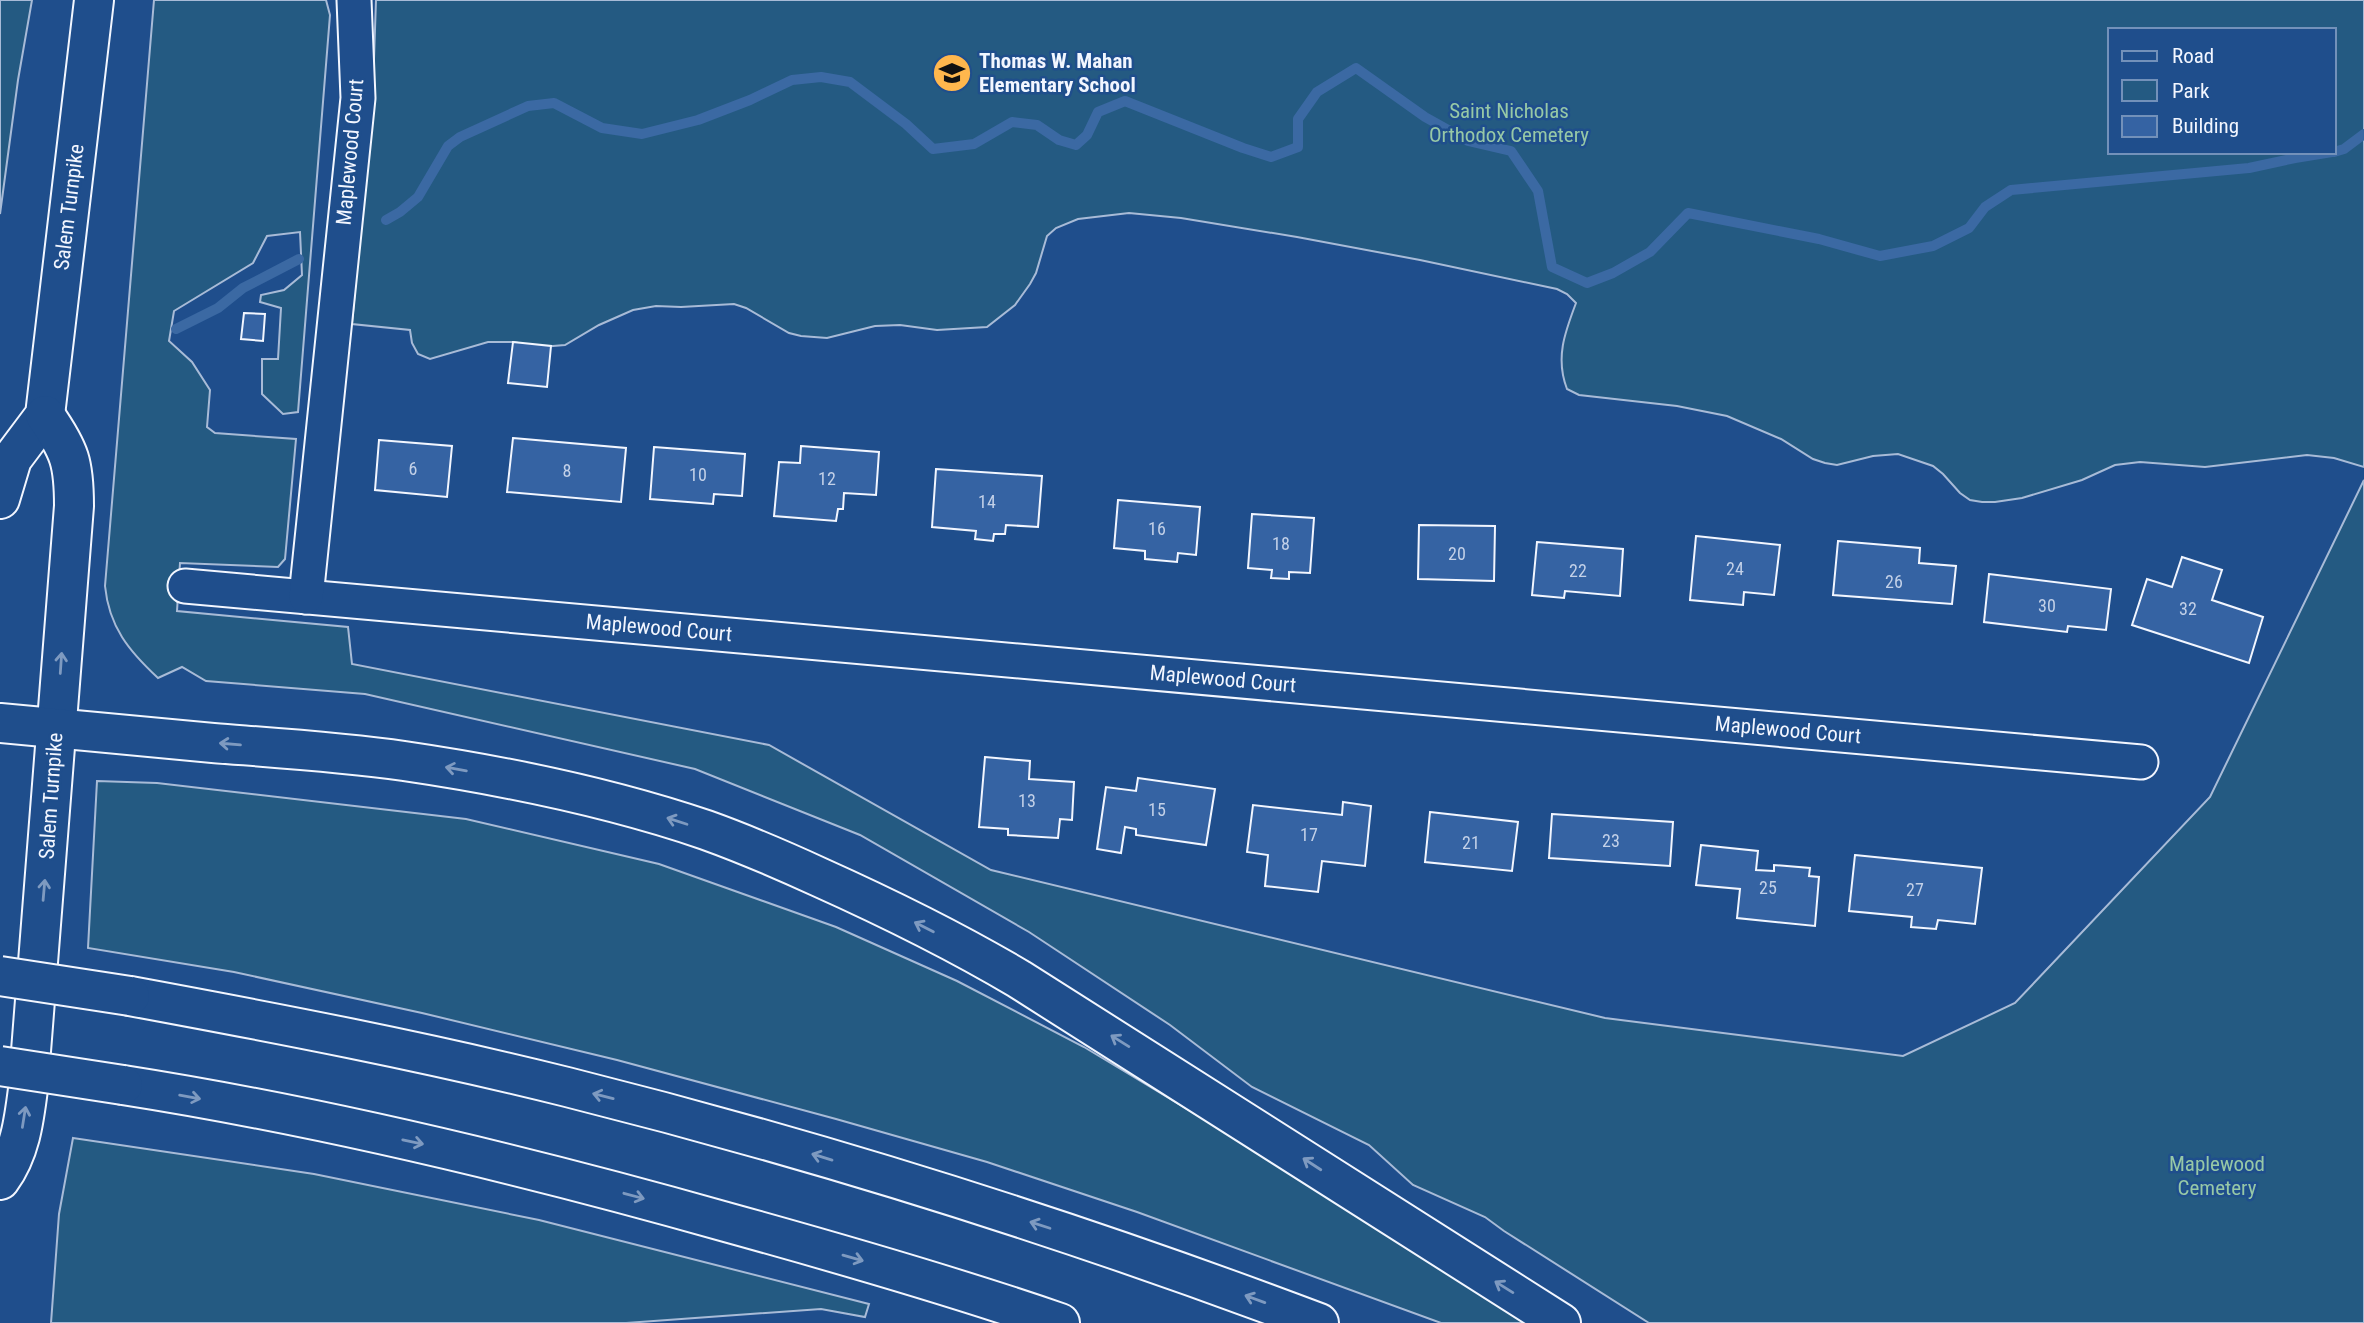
<svg xmlns="http://www.w3.org/2000/svg" width="2364" height="1323" viewBox="0 0 2364 1323" font-family="'Roboto Condensed',sans-serif">
<style>
.green{fill:#245a82;stroke:#a8bbd7;stroke-width:2;fill-rule:evenodd}
.lines{fill:none;stroke-linecap:round;stroke-linejoin:round}
.stream{stroke:#3b69a3;stroke-width:10}
.building{fill:#3563a3;stroke:#f2f6ff;stroke-width:2}
.street-casing{stroke:#f2f6ff;stroke-width:37}
.primary-casing{stroke:#f2f6ff;stroke-width:42}
.highway-casing{stroke:#f2f6ff;stroke-width:42}
.street{stroke:#1f4e8c;stroke-width:33}
.primary{stroke:#1f4e8c;stroke-width:38}
.highway{stroke:#1f4e8c;stroke-width:38}
.highway-bridge-casing{stroke:#f2f6ff;stroke-width:42;stroke-linecap:butt}
.highway-bridge{stroke:#1f4e8c;stroke-width:38}
.oneway{stroke:#7e9ac0}
.labels{text-anchor:middle;dominant-baseline:central;stroke-width:5;stroke-linejoin:round;paint-order:stroke}
.number-label{font-size:18px;fill:#c3d1e8}
.poi-label{font-size:21px;font-weight:bold;fill:#f2f6ff;stroke:#1f4e8c;text-anchor:start}
.park-label{font-size:21px;fill:#97c8a6;stroke:#1f4e8c}
.street-label{font-size:21px;fill:#f2f6ff;stroke:#1f4e8c}
</style>
<rect width="100%" height="100%" fill="#1f4e8c"/>
<!-- green -->
<g class="green">
<polygon points="0,0 32,0 18,80 0,214"/>
<path d="M 154,0 L 326,0 L 330,15 L 298,412 L 283,414 L 262,394 L 262,359 L 278,359 L 281,308 L 260,302 L 261,295 L 284,290 L 302,275 L 300,232 L 267,236 L 253,263 L 174,311 L 169,341 L 192,362 L 210,390 L 207,427 L 215,433 L 296,439 L 285,559 L 278,567 L 180,563 L 177,611 L 348,627 L 352,664 L 769,745 L 991,870 L 1605,1018 L 1903,1056 L 2015,1003 L 2210,797 L 2364,480 L 2364,1323 L 1649,1323 L 1504,1231 L 1485,1217 L 1413,1185 L 1369,1145 L 1252,1087 L 1170,1025 L 1029,932 L 860,835 L 695,769 L 365,694 L 206,681 L 182,667 L 158,678 C 129,651 109,627 105,586 Z"/>
<path d="M 376,0 L 2364,0 L 2364,467 L 2334,458 L 2307,455 L 2205,467 L 2140,462 L 2115,465 L 2082,480 L 2022,498 L 1995,502 L 1982,502 L 1970,500 L 1960,493 L 1943,474 L 1933,466 L 1898,454 L 1873,456 L 1837,465 L 1825,463 L 1813,459 L 1781,439 L 1727,416 L 1677,406 L 1579,395 L 1567,389 C 1555,358 1565,332 1576,303 L 1567,294 L 1557,289 L 1420,260 L 1297,237 L 1181,218 L 1129,213 L 1078,219 L 1056,228 L 1047,236 L 1036,273 L 1030,284 L 1015,305 L 987,327 L 937,330 L 900,325 L 875,326 L 827,338 L 801,336 L 789,333 L 746,308 L 734,304 L 681,307 L 656,306 L 633,310 L 599,325 L 565,345 L 541,347 L 513,342 L 488,342 L 430,359 L 418,354 L 412,343 L 410,330 L 352,324 L 373,88 ZM 2110,30 L 2334,30 L 2334,152 L 2110,152 Z"/>
<polygon points="97,781 157,783 466,819 659,864 836,927 957,981 1084,1047 1373,1221 1526,1323 1441,1323 1137,1212 987,1162 836,1119 617,1060 422,1013 234,972 88,948"/>
<polygon points="73,1138 314,1174 539,1220 869,1304 865,1317 821,1309 626,1323 51,1323 59,1214"/>
</g>
<g class="lines">
<!-- stream -->
<g class="stream">
<polyline points="2334,152 2344,149 2364,134"/>
<polyline points="386,220 400,212 418,197 448,146 460,137 528,106 554,103 602,128 642,134 698,120 750,100 792,80 821,77 850,82 906,124 933,149 974,144 1012,122 1037,125 1059,140 1076,145 1087,135 1098,112 1125,101 1243,148 1271,157 1298,147 1298,119 1317,92 1356,68 1425,117 1468,141 1511,151 1538,191 1552,267 1587,283 1613,273 1650,252 1688,213 1819,239 1880,256 1933,246 1969,228 1985,207 2011,190 2249,168 2295,158 2332,152"/>
<polyline points="176,329 218,308 243,288 299,259"/>
</g>
</g>
<!-- building -->
<g class="building">
<polygon points="244,313 265,314 263,341 241,339"/>
<polygon points="513,342 551,346 547,387 508,383"/>
<polygon points="513,438 626,448 621,502 507,492"/>
<polygon points="379,440 452,446 447,497 375,490"/>
<polygon points="801,446 879,452 876,495 844,493 843,509 838,509 836,521 774,516 779,462 800,463"/>
<polygon points="654,447 745,454 742,496 714,494 713,504 650,499"/>
<polygon points="936,469 1042,476 1038,527 1006,525 1005,534 994,534 993,541 975,539 976,531 932,527"/>
<polygon points="1118,500 1200,507 1196,555 1178,553 1177,562 1145,559 1145,551 1114,548"/>
<polygon points="1252,514 1314,518 1310,573 1289,572 1289,579 1271,578 1272,570 1248,568"/>
<polygon points="1419,525 1495,526 1494,581 1418,579"/>
<polygon points="1696,536 1780,545 1774,595 1744,592 1743,605 1690,600"/>
<polygon points="1838,541 1920,548 1919,563 1956,566 1952,604 1833,595"/>
<polygon points="1537,542 1623,549 1620,596 1565,591 1564,598 1532,595"/>
<polygon points="2182,557 2222,570 2212,600 2263,617 2249,663 2132,625 2147,579 2172,587"/>
<polygon points="1989,574 2111,589 2106,630 2068,626 2067,632 1984,622"/>
<polygon points="985,757 1030,761 1029,779 1074,782 1072,820 1060,819 1058,838 1008,835 1008,829 979,827"/>
<polygon points="1138,778 1215,789 1206,845 1136,835 1136,829 1125,827 1121,853 1097,849 1106,787 1136,791"/>
<polygon points="1343,802 1371,806 1365,866 1322,861 1318,892 1265,886 1268,855 1247,852 1253,805 1342,815"/>
<polygon points="1430,812 1518,822 1512,871 1425,862"/>
<polygon points="1552,814 1673,822 1670,866 1549,858"/>
<polygon points="1701,845 1758,851 1756,870 1774,871 1774,865 1810,868 1809,876 1819,877 1815,926 1737,918 1740,889 1696,885"/>
<polygon points="1855,855 1982,868 1975,924 1938,920 1936,929 1911,927 1912,917 1849,911"/>
</g>
<g class="lines">
<!-- street casing -->
<g class="street-casing">
<g id="street">
<polyline points="185,586 2141,762"/>
<polyline points="306,597 358,98 354,0"/>
</g>
</g>
<!-- primary casing -->
<g class="primary-casing">
<g id="primary">
<polyline points="0,499 12,459 45,415 94,0"/>
<path d="M 0,1180 C 20,1153 24,1121 28,1089 L 74,506 C 74,463 70,451 45,415"/>
</g>
</g>
<!-- highway casing -->
<g class="highway-casing">
<g id="highway">
<path d="M 0,723 C 71,730 142,737 213,743 C 277,748 341,752 404,761 C 506,776 609,797 706,830 C 745,844 782,860 819,877 C 888,908 955,941 1019,979 L 1561,1323"/>
<path d="M 130,996 C 276,1023 423,1051 567,1087 C 822,1151 1073,1230 1319,1323"/>
<path d="M 123,1085 C 327,1117 528,1166 726,1222 C 838,1253 950,1285 1060,1323"/>
</g>
</g>
<!-- street -->
<use href="#street" class="street"/>
<!-- primary -->
<use href="#primary" class="primary"/>
<!-- highway -->
<use href="#highway" class="highway"/>
<!-- highway-bridge casing -->
<g class="highway-bridge-casing">
<g id="highway-bridge">
<polyline points="0,976 130,996"/>
<polyline points="0,1066 123,1085"/>
</g>
</g>
<!-- highway-bridge -->
<use href="#highway-bridge" class="highway-bridge"/>
</g>
<!-- one-way arrows -->
<defs><path id="oneway-shaft" d="M-6 0H5M1.5-3L5.5 0L1.5 3" fill="none" stroke-width="1.6" stroke-linecap="round" stroke-linejoin="round" transform="scale(1.75)"/></defs>
<g class="oneway">
<use href="#oneway-shaft" transform="translate(61 663) rotate(-86)"/>
<use href="#oneway-shaft" transform="translate(230 744) rotate(-175)"/>
<use href="#oneway-shaft" transform="translate(456 769) rotate(-170)"/>
<use href="#oneway-shaft" transform="translate(677 821) rotate(-162)"/>
<use href="#oneway-shaft" transform="translate(44 890) rotate(-85)"/>
<use href="#oneway-shaft" transform="translate(924 927) rotate(-153)"/>
<use href="#oneway-shaft" transform="translate(1120 1041) rotate(-148)"/>
<use href="#oneway-shaft" transform="translate(603 1096) rotate(-166)"/>
<use href="#oneway-shaft" transform="translate(190 1097) rotate(10)"/>
<use href="#oneway-shaft" transform="translate(24 1117) rotate(-81)"/>
<use href="#oneway-shaft" transform="translate(413 1142) rotate(12)"/>
<use href="#oneway-shaft" transform="translate(822 1157) rotate(-163)"/>
<use href="#oneway-shaft" transform="translate(1312 1164) rotate(-147)"/>
<use href="#oneway-shaft" transform="translate(634 1196) rotate(15)"/>
<use href="#oneway-shaft" transform="translate(1040 1225) rotate(-162)"/>
<use href="#oneway-shaft" transform="translate(853 1258) rotate(16)"/>
<use href="#oneway-shaft" transform="translate(1504 1287) rotate(-148)"/>
<use href="#oneway-shaft" transform="translate(1255 1299) rotate(-160)"/>
</g>
<!-- icons -->
<defs>
<g id="school-disc" transform="scale(2.0125)"><circle r="9.5" fill="#ffb74d" stroke="#1f4e8c"/><path d="M0-5L7-2L0 1L-7-2ZM-4 1L0 2.5L4 1V4Q0 6-4 4Z" fill="#111"/></g>
</defs>
<g fill-rule="evenodd">
<use href="#school-disc" x="952" y="73"/>
</g>
<g class="labels">
<!-- number labels -->
<g class="number-label">
<text x="413" y="468">6</text>
<text x="567" y="470">8</text>
<text x="698" y="474">10</text>
<text x="827" y="478">12</text>
<text x="987" y="501">14</text>
<text x="1157" y="528">16</text>
<text x="1281" y="543">18</text>
<text x="1457" y="553">20</text>
<text x="1735" y="568">24</text>
<text x="1578" y="570">22</text>
<text x="1894" y="581">26</text>
<text x="2047" y="605">30</text>
<text x="2188" y="608">32</text>
<text x="1027" y="800">13</text>
<text x="1157" y="809">15</text>
<text x="1309" y="834">17</text>
<text x="1611" y="840">23</text>
<text x="1471" y="842">21</text>
<text x="1768" y="887">25</text>
<text x="1915" y="889">27</text>
</g>
<!-- poi labels -->
<g class="poi-label">
<text x="979" y="61">Thomas W. Mahan<tspan x="979" dy="24">Elementary School</tspan></text>
</g>
<!-- park labels -->
<g class="park-label">
<text x="1509" y="111">Saint Nicholas<tspan x="1509" dy="24">Orthodox Cemetery</tspan></text>
<text x="2217" y="1164">Maplewood<tspan x="2217" dy="24">Cemetery</tspan></text>
</g>
<!-- street labels -->
<g class="street-label">
<text transform="translate(350 152) rotate(-85)">Maplewood Court</text>
<text transform="translate(69 207) rotate(-83)">Salem Turnpike</text>
<text transform="translate(659 628) rotate(5)">Maplewood Court</text>
<text transform="translate(1223 679) rotate(5)">Maplewood Court</text>
<text transform="translate(1788 730) rotate(5)">Maplewood Court</text>
<text transform="translate(51 796) rotate(-86)">Salem Turnpike</text>
</g>
</g>
<!-- legend -->
<rect x="2108" y="28" width="228" height="126" fill="#1f4e8c" stroke="#7391ba" stroke-width="2"/>
<rect x="2122" y="51" width="35" height="10" fill="#1f4e8c" stroke="#7391ba" stroke-width="2"/>
<text x="2172" y="63" font-size="21" fill="#f2f6ff">Road</text>
<rect x="2122" y="80" width="35" height="21" fill="#245a82" stroke="#7391ba" stroke-width="2"/>
<text x="2172" y="98" font-size="21" fill="#f2f6ff">Park</text>
<rect x="2122" y="116" width="35" height="21" fill="#3563a3" stroke="#7391ba" stroke-width="2"/>
<text x="2172" y="133" font-size="21" fill="#f2f6ff">Building</text>
</svg>
